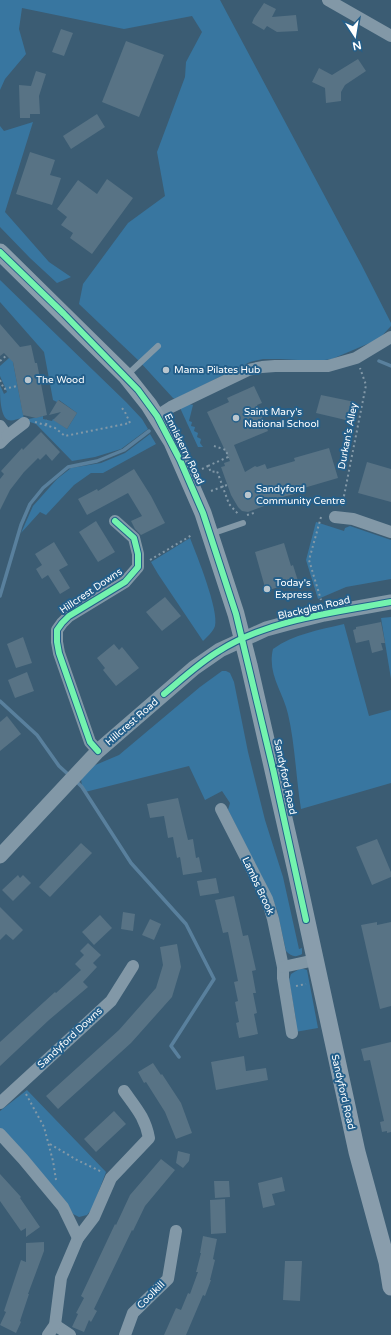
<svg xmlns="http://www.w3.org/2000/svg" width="391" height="1335" viewBox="0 0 391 1335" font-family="'Varela Round',sans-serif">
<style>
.green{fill:#3876a0}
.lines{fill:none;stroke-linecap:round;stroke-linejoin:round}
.stream{stroke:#59809d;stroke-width:3.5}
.building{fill:#587385}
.path{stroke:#8298a7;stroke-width:2;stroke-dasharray:2 3;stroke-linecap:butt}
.service{stroke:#8298a7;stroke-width:6}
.minor{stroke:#8298a7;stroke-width:12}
.tertiary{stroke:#8298a7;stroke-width:15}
.secondary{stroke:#899dac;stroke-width:17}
.cycleway-casing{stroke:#245f8a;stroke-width:8}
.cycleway{stroke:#73f3ae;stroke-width:6}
.poi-dot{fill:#bac6ce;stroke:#245f8a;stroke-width:1.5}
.labels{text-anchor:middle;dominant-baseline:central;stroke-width:4;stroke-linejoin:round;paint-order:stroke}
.poi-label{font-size:10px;fill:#fff;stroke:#245f8a;text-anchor:start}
.street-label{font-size:10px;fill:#fff;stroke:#245f8a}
</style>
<rect width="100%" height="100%" fill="#3b5c73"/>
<!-- green -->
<g class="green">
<polygon points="0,0 220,0 361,264 391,323 391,326 379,339 332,359 317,361 280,359 263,359 250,362 175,399 173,398 139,361 79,304 83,284 128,223 165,196 157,152 185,77 186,62 202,32 192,16 124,29 22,8 19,29 26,54 5,79 0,90"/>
<polygon points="33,122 5,212 49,262 71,277 57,283 30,258 0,227 0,126 4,131"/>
<polygon points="0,280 126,402 142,419 148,429 121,449 95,457 72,461 36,424 24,420 43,416 43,419 52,421 53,419 67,429 77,413 59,400 57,402 53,400 44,352 0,302"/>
<path d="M 12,357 L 24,419 C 18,417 14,422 8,420 C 0,416 0,395 0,385 L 4,394 L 7,392 L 0,376 L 0,366 L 9,358 Z"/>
<polygon points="189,404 193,405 189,421 192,422 191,426 195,427 194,431 198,433 197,437 201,439 200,443 203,447 198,447 181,410 181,408"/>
<polygon points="150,434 156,444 103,473 91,473 74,485 46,515 40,512 21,533 33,506 57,479 71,468 101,463 125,453"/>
<polygon points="316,522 344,531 345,528 350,526 391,540 391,579 346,587 318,599 306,560"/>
<path d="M 190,538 C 197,556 219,610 215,626 C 213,632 207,637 203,641 L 158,574 L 151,562 Z"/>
<polygon points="391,617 391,679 381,618"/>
<path d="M 344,624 L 369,716 L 391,710 L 391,783 L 301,809 C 296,778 295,744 288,714 C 283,692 267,674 273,649 C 294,634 319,630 344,624 Z"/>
<path d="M 222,671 L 226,671 L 230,673 L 234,682 L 248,752 L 265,820 L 283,877 L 299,949 L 302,948 L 302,954 C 295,958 291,956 286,951 L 277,910 L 270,893 L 228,810 L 230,803 L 222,791 L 205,800 L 189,766 L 85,792 L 82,787 L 81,778 L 93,766 L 119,755 L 200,687 Z"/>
<polygon points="301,968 307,970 318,1028 295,1032 296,1020 289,980 291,974"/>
<polygon points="27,1090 106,1172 92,1209 87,1215 79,1217 73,1214 67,1203 0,1128 0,1111"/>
</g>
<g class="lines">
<!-- stream -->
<g class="stream">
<polyline points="379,361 391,366"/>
<polyline points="0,596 21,525 30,504 43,488 68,467 97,461 124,450 149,431"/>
<polyline points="0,701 37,735 59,766 70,776"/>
<polyline points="76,781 82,787 131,863 186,924 214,979 171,1046 179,1057"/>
</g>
</g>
<!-- building -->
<g class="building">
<polygon points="264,3 276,9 272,17 296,15 298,31 277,32 267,26 264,30 252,23 254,18"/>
<polygon points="61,29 73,33 64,56 52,52"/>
<polygon points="126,41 164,55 139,117 102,102"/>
<polygon points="358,59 366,71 345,85 341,92 341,101 326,103 325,88 312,82 319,68 332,75"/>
<polygon points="36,71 46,74 39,96 40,114 30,114 30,118 20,118 19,85 31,86"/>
<polygon points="97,114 105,127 71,149 63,136"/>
<polygon points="30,152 55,160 50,175 61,178 52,205 16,194"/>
<polygon points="107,179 133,198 92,254 70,238 73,233 61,225 67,217 57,209 78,180 97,194"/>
<polygon points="0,324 20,347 31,345 35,363 37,363 47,415 36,418 23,415 13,362 4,353 0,356"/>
<polygon points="254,386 262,403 257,405 268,431 234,445 245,472 255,466 257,467 265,464 267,469 295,461 294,458 329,448 338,478 297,490 298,493 279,498 280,500 248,512 242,511 238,507 231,495 221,467 225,466 224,463 230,461 207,412 229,402 227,398"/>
<polygon points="321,395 355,402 350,421 316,413"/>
<polygon points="58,400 77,413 67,429 53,420 61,412 49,415"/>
<polygon points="41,432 60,452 52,461 46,454 40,460 38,458 24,472 10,490 0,510 0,479 4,474 1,471 22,448 23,450"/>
<polygon points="367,462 391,469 391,502 358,493"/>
<polygon points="134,469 151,496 165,523 141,535 135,529 131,521 142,516 128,493 87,515 78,499 97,489 98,491"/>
<polygon points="96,521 115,552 98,562 79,532"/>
<polygon points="54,542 68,565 59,570 70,588 60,594 48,575 42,579 36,569 42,565 35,554"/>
<polygon points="284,543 291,566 293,565 298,581 266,591 255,552"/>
<polygon points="165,597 181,616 162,631 146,612"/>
<polygon points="381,622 385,643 381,643 383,650 372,653 369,640 356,643 353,630 356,629 356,627"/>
<polygon points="23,637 32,663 16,668 7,644"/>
<polygon points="114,644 119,650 122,647 139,668 116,686 103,670 105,668 97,658"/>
<polygon points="27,672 34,691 15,698 8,680"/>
<polygon points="7,716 21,734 0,751 0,722"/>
<polygon points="178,798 188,840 193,839 196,858 199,857 202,872 183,875 180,857 177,858 173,837 168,838 164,816 150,818 147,804"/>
<polygon points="377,839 391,872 391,877 372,885 356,847"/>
<polygon points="81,843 92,853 50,897 39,887"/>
<polygon points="18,875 20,878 23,875 31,883 13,901 2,890"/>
<polygon points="216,878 219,893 200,896 197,881"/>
<polygon points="234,896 243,936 248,935 256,970 252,971 256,993 253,993 257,1013 254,1014 258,1034 239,1038 236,1023 239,1022 235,1002 238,1001 234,982 238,981 228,932 223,933 215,900"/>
<polygon points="0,907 23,930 13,940 6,934 0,940"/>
<polygon points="123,912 135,914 133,931 121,929"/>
<polygon points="100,915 112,928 94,945 82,932"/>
<polygon points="150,919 161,924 154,940 142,935"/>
<polygon points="377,922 377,925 391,922 391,1006 380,1009 361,925"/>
<polygon points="88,943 101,955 93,963 97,967 83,982 88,987 49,1020 0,1066 0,1042 55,992 56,993 81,970 75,964 84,955 80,951"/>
<polygon points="177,944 181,967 172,997 131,1043 58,1109 46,1096 119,1030 156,988 163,965 160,947"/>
<polygon points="391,1042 391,1132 387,1133 387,1131 382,1132 380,1122 384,1121 370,1060 364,1061 361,1049"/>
<polygon points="244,1056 246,1071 266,1068 268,1080 216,1090 211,1062"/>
<polygon points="153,1063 161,1075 162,1074 181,1103 192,1133 176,1139 165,1112 146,1082 144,1083 138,1072"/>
<polygon points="114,1111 126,1124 96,1152 84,1139"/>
<polygon points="178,1151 190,1154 189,1161 183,1168 176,1163"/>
<polygon points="161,1159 175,1170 145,1206 133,1231 132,1230 94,1309 97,1311 91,1322 89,1320 84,1332 72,1327 78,1314 76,1313 84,1298 81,1296 115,1224 116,1225 130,1195"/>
<polygon points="0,1174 21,1197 20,1198 40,1227 26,1237 26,1228 21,1231 0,1201"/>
<polygon points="282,1177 285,1191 272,1194 275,1205 263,1208 258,1183"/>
<polygon points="214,1181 229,1181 230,1197 215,1198"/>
<polygon points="225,1199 226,1233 211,1234 210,1200"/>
<polygon points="203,1236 217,1239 213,1259 215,1260 210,1280 211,1280 205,1296 203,1295 186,1335 164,1335 176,1308 181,1310 188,1293 190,1294 198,1272 196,1272 201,1253 200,1253"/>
<polygon points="44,1242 44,1251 28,1294 29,1294 20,1321 21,1322 16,1333 0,1325 6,1312 4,1311 21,1260 26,1262 26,1243"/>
<polygon points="285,1261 302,1261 300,1301 283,1300"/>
</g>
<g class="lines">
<!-- path -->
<g class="path">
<polyline points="0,361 7,355"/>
<polyline points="0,380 4,389 17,386"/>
<polyline points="35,422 55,428 65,436 130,423 125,412 122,408"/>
<polyline points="46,425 47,420"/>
<polyline points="208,466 228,457 226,450 214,446"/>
<polyline points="202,469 208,466 211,472 217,471 229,504 239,515"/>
<polyline points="211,491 227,485"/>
<polyline points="342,506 366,385 360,368"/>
<polyline points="247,515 254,513 253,511"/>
<polyline points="321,517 309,560 321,600"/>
<polyline points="150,560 192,535"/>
<polyline points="296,986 306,984"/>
<polyline points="26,1094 44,1127 53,1161 56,1180"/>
<polyline points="50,1144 77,1160 102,1172"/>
</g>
<!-- service -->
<g class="service">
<polyline points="127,375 158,346"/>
<polyline points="211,534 243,523"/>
</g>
<!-- minor -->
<g class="minor">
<polyline points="328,0 391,36"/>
<polyline points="157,416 171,407 248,370 262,367 275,366 328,366 356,358 391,337"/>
<polyline points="0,426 7,436 0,443"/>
<polyline points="7,436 24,423"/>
<polyline points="335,517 353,519 391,532"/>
<polyline points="98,751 90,742 59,653 57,642 57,630 62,623 69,616 125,582 138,567 138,554 134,538 115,521"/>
<polyline points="221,809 267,899 273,919 283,967 283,978 292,1033"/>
<polyline points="283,967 315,960"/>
<polyline points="0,1103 111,1001 133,966"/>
<polyline points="0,1134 23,1159 63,1207 78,1238"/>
<polyline points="55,1325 70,1335"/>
<path d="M 48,1335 L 55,1325 L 61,1278 L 78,1238 L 94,1217 L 111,1178 L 149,1138 C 145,1117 136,1108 124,1091"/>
<polyline points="125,1335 133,1313 168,1279 176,1231"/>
</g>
<!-- tertiary -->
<polyline class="tertiary" points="0,856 98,751 194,668 220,650 266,629 288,623 324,614 391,602"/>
<!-- secondary -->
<polyline class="secondary" points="0,252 126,376 149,405 172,442 203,513 236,614 249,665 296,871 357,1152 387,1262 391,1287"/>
<!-- cycleway casing -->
<g class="cycleway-casing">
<g id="cycleway">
<polyline points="0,252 64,314 138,390 157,416 180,460 203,513 236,614 273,769 306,920"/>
<path d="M 164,694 C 182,679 199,663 219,651 C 267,620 336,612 391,602"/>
<polyline points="98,751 90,742 59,653 57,642 57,630 62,623 69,616 125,582 138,567 138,554 134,538 115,521"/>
</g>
</g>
<!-- cycleway -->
<use href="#cycleway" class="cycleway"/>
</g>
<!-- markers -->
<g class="poi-dot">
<circle cx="166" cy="370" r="4"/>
<circle cx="28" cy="380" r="4"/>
<circle cx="236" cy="418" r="4"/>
<circle cx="248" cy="495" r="4"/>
<circle cx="267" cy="589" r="4"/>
</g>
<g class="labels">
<!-- poi labels -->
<g class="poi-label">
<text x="174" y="370">Mama Pilates Hub</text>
<text x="36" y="380">The Wood</text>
<text x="244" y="412">Saint Mary's<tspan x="244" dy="12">National School</tspan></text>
<text x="256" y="489">Sandyford<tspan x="256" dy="12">Community Centre</tspan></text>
<text x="275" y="583">Today's<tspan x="275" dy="12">Express</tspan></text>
</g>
<!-- street labels -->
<g class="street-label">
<text transform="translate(348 436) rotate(-79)">Durkan's Alley</text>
<text transform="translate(184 449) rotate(64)">Enniskerry Road</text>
<text transform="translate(91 591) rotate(-34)">Hillcrest Downs</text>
<text transform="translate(314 608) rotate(-13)">Blackglen Road</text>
<text transform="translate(132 722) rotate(-41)">Hillcrest Road</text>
<text transform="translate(285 777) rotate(78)">Sandyford Road</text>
<text transform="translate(258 886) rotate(65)">Lambs Brook</text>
<text transform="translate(70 1038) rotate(-43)">Sandyford Downs</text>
<text transform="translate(343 1092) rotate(77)">Sandyford Road</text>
<text transform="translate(151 1295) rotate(-45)">Coolkill</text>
</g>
</g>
<!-- north arrow -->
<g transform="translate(355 36) rotate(168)" stroke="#245f8a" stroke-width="3" paint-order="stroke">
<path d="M0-3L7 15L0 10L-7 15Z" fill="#ffffff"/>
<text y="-6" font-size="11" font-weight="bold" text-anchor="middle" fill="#ffffff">N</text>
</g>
</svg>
